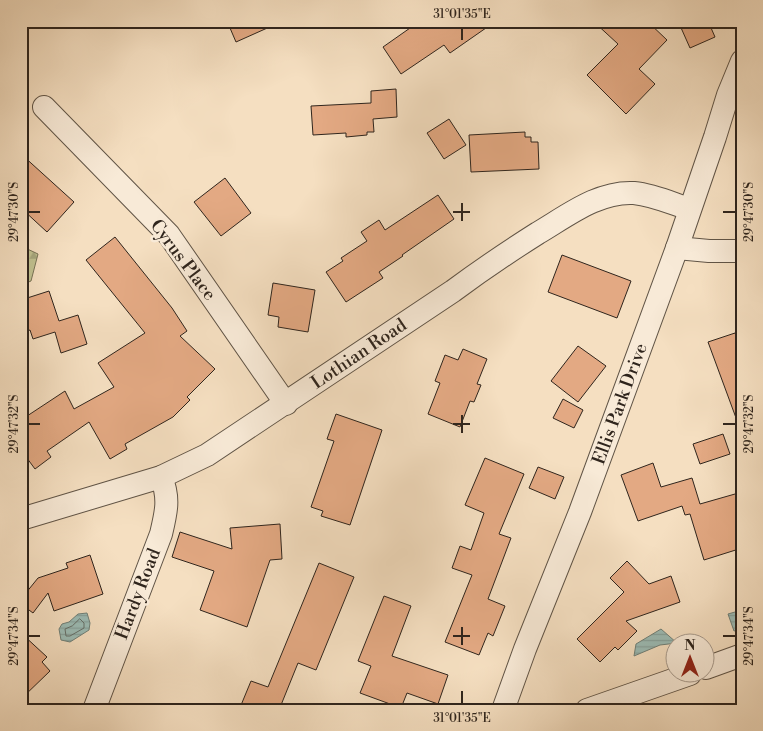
<svg xmlns="http://www.w3.org/2000/svg" width="763" height="731" viewBox="0 0 763 731" font-family="'Libre Bodoni',serif">
<style>
.forest{fill:url(#forest-firs);stroke:#787356}
.water{fill:url(#water-rules);stroke:#708078}
.lines{fill:none;stroke-linecap:round;stroke-linejoin:round}
.shore{stroke:#667069;stroke-width:1}
.building{fill:#e3a983;stroke:#2f251d}
.street-casing{stroke:#605446;stroke-width:24}
.street{stroke:#f8ead7;stroke-width:22}
.ticks{fill:none;stroke:#2f251d;stroke-width:2}
.labels{text-anchor:middle;dominant-baseline:central;stroke-width:5;stroke-linejoin:round;paint-order:stroke}
.street-label{font-size:18px;fill:#2f251d;stroke:#f8ead7}
.neatline{fill:none;stroke:#2f251d;stroke-width:2}
.ticks-label{font-size:12px;text-anchor:middle;fill:#2f251d}
</style>
<defs>
<pattern id="forest-firs" width="22" height="20" patternUnits="userSpaceOnUse" patternTransform="scale(1.25)"><rect width="22" height="20" fill="#c0c190"/><path d="M5 1l3.5 6h-7zM16 11l3.5 6h-7z" fill="#a5a67c"/></pattern>
<pattern id="water-rules" width="6" height="5" patternUnits="userSpaceOnUse" patternTransform="scale(1.25)"><rect width="6" height="5" fill="#9cbcb5"/><path d="M0 2.5h6" fill="none" stroke="#87a19b"/></pattern>
</defs>
<rect width="100%" height="100%" fill="#f5dfc1"/>
<filter id="stains"><feTurbulence type="fractalNoise" baseFrequency=".004" numOctaves="4"/><feColorMatrix values="0 0 0 0 .2 0 0 0 0 .09 0 0 0 0 .02 0 0 0 .5 -.17"/></filter>
<radialGradient id="worn" r=".72"><stop offset=".6" stop-color="#630" stop-opacity="0"/><stop offset="1" stop-color="#630" stop-opacity=".3"/></radialGradient>
<!-- forest -->
<polygon class="forest" points="21,246 38,254 31,281 21,285"/>
<!-- water -->
<g class="water">
<polygon points="742,610 742,629 734,631 728,614"/>
<polygon points="87,613 90,623 89,630 70,642 61,640 59,629 62,624 69,622 78,614"/>
<polygon points="661,629 677,643 660,645 634,656 636,644"/>
</g>
<g class="lines">
<!-- shore -->
<polygon class="shore" points="80,619 84,623 84,628 70,636 66,636 65,629 72,626"/>
</g>
<!-- building -->
<g class="building">
<polygon points="227,21 283,21 236,42"/>
<polygon points="420,21 496,21 450,53 444,45 401,74 383,47"/>
<polygon points="593,21 647,21 667,40 639,69 655,84 626,114 587,75 618,44"/>
<polygon points="678,21 708,21 715,37 690,48"/>
<polygon points="396,89 397,117 373,119 374,132 367,132 367,135 346,137 346,133 313,135 311,106 371,103 371,91"/>
<polygon points="449,119 466,145 444,159 427,133"/>
<polygon points="525,132 525,137 531,137 531,142 538,142 539,169 471,172 469,135"/>
<polygon points="21,154 74,202 47,232 21,208"/>
<polygon points="225,178 251,213 221,236 194,202"/>
<polygon points="438,195 454,219 402,255 403,256 379,272 383,278 346,302 326,272 343,261 341,258 367,241 361,232 379,220 385,230"/>
<polygon points="115,237 172,308 187,331 180,336 215,369 187,397 190,400 173,417 125,444 127,449 110,459 89,422 47,451 51,457 35,469 21,450 21,420 65,391 74,409 114,387 98,363 145,333 86,260"/>
<polygon points="562,255 631,281 617,318 548,292"/>
<polygon points="273,283 315,290 308,332 278,327 279,317 268,315"/>
<polygon points="49,291 59,321 78,315 87,344 61,353 55,332 33,339 30,330 21,333 21,300"/>
<polygon points="735,333 742,354 742,425 739,426 708,342"/>
<polygon points="578,346 606,366 578,402 551,381"/>
<polygon points="463,349 487,359 477,384 481,385 474,402 470,401 460,427 428,414 440,383 435,381 445,355 458,360"/>
<polygon points="563,399 583,410 574,428 553,418"/>
<polygon points="336,414 382,430 350,525 321,516 323,511 311,507 334,441 327,439"/>
<polygon points="723,434 730,454 700,464 693,444"/>
<polygon points="485,458 524,474 499,534 511,538 488,599 505,606 493,636 488,633 479,655 445,642 472,575 452,568 460,546 471,550 484,513 465,505"/>
<polygon points="653,463 661,487 692,478 700,504 742,492 742,548 704,560 690,514 685,515 682,506 638,521 621,475"/>
<polygon points="538,467 564,477 555,499 529,488"/>
<polygon points="280,524 282,559 270,560 247,627 200,610 214,571 172,557 180,532 232,549 230,528"/>
<polygon points="90,555 103,594 54,611 48,593 33,613 21,604 21,599 38,578 68,568 66,563"/>
<polygon points="627,561 649,584 671,576 680,602 626,621 637,631 618,650 615,647 600,662 577,639 624,592 610,578"/>
<polygon points="319,563 354,577 316,670 298,663 279,710 239,710 251,681 268,687"/>
<polygon points="384,596 411,606 392,656 448,675 438,704 407,693 401,708 360,693 371,666 358,661"/>
<polygon points="21,633 47,657 42,662 50,671 21,699"/>
</g>
<g class="lines">
<!-- street casing -->
<g class="street-casing">
<g id="street">
<polyline points="44,107 169,235 286,404"/>
<polyline points="677,248 709,251 742,251"/>
<path d="M 21,519 L 161,477 L 207,455 L 453,291 C 480,271 508,252 538,233 C 567,216 598,191 634,193 C 654,195 671,203 689,209"/>
<polyline points="706,668 742,655"/>
<path d="M 94,710 L 161,534 C 166,513 170,498 161,477"/>
<polyline points="503,710 525,649 580,512 677,248 715,137 728,95 742,61"/>
<polyline points="587,710 690,674"/>
</g>
</g>
<!-- street -->
<use href="#street" class="street"/>
</g>
<!-- ticks -->
<path class="ticks" d="M 462,28 L 462,40M 462,203 L 462,221M 28,212 L 40,212M 453,212 L 470,212M 723,212 L 736,212M 462,415 L 462,433M 28,424 L 40,424M 453,424 L 470,424M 723,424 L 736,424M 462,627 L 462,645M 28,636 L 40,636M 453,636 L 470,636M 723,636 L 736,636M 462,691 L 462,704"/>
<g class="labels">
<!-- street labels -->
<g class="street-label">
<text transform="translate(183 260) rotate(53)">Cyrus Place</text>
<text transform="translate(359 354) rotate(-34)">Lothian Road</text>
<text transform="translate(620 404) rotate(-70)">Ellis Park Drive</text>
<text transform="translate(138 594) rotate(-69)">Hardy Road</text>
</g>
</g>
<!-- margin -->
<rect width="763" height="731" fill="none" stroke="#f5dfc1" stroke-width="55"/>
<!-- north arrow -->
<g transform="translate(690 658)"><circle r="24" fill="#f8ead7" stroke="#a89b8d"/>
<path d="M0-4L9 19L0 12L-9 19Z" fill="#8f2418"/>
<text y="-8" font-size="14" font-weight="bold" text-anchor="middle" fill="#2f251d">N</text>
</g>
<rect x="28" y="28" width="708" height="676" class="neatline"/>
<g class="ticks-label">
<text x="462" y="18">31°01'35"E</text>
<text transform="translate(14 212) rotate(-90)" y="4">29°47'30"S</text>
<text transform="translate(749 212) rotate(-90)" y="4">29°47'30"S</text>
<text transform="translate(14 424) rotate(-90)" y="4">29°47'32"S</text>
<text transform="translate(749 424) rotate(-90)" y="4">29°47'32"S</text>
<text transform="translate(14 636) rotate(-90)" y="4">29°47'34"S</text>
<text transform="translate(749 636) rotate(-90)" y="4">29°47'34"S</text>
<text x="462" y="722">31°01'35"E</text>
</g>
<rect width="100%" height="100%" filter="url(#stains)"/>
<rect width="100%" height="100%" fill="url(#worn)"/>
</svg>
